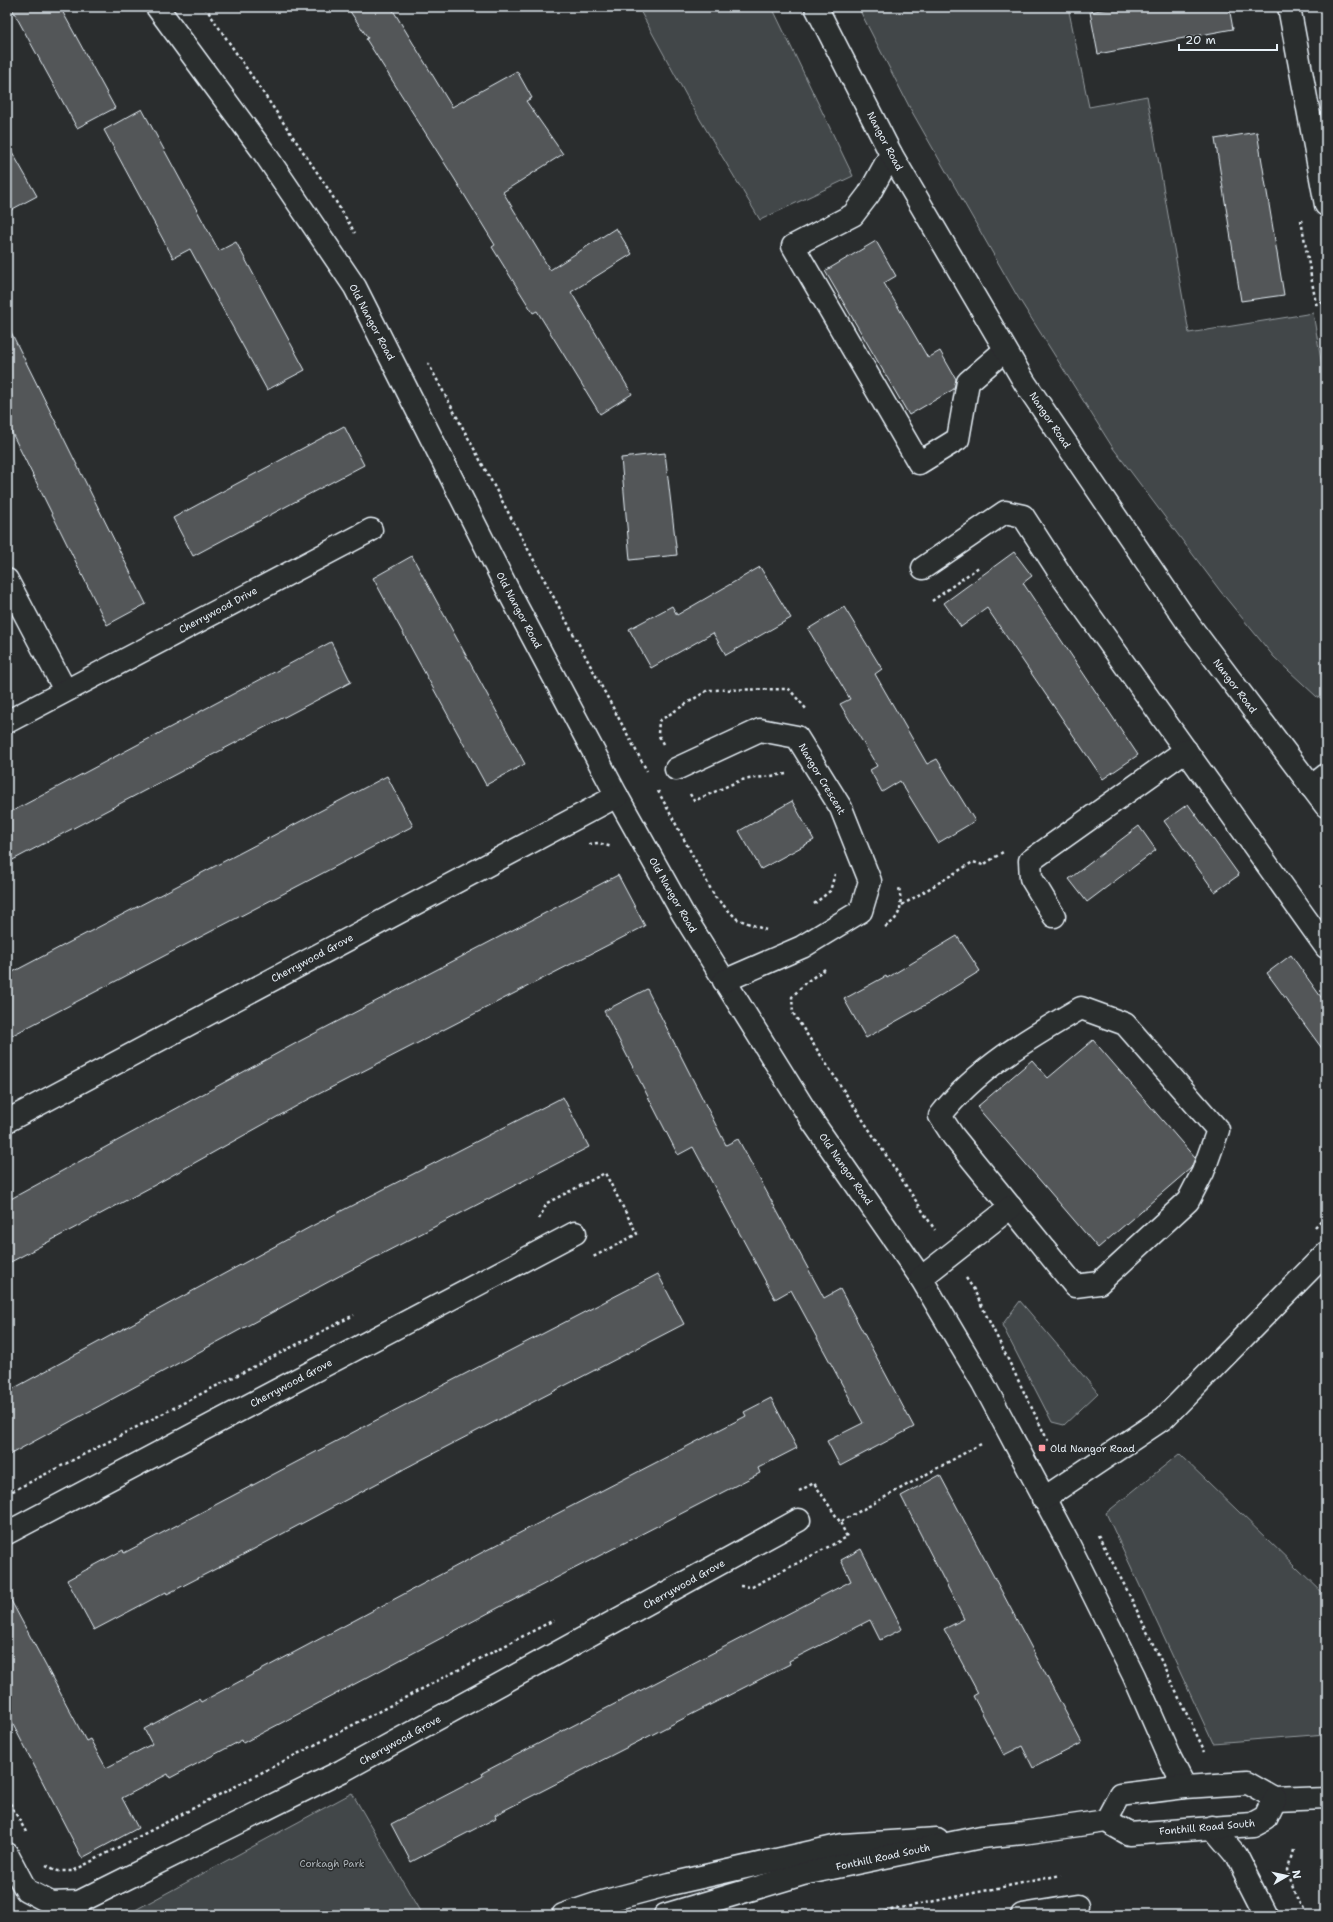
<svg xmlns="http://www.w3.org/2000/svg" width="1333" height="1922" viewBox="0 0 1333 1922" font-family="'Shantell Sans',sans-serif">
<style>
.green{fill:#424648;stroke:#959ca0}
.building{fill:#535759;stroke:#e8f1f8}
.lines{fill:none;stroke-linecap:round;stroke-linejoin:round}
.minor-casing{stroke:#e8f1f8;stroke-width:25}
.major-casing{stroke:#e8f1f8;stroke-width:25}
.path{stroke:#e8f1f8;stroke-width:2.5;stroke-dasharray:3 3;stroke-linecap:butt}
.minor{stroke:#2a2d2e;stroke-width:22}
.major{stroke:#2a2d2e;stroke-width:22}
.poi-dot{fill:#ff9aa2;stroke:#2a2d2e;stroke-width:1.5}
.labels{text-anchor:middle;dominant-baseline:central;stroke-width:3;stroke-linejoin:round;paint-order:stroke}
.street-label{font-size:10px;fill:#e8f1f8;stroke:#2a2d2e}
.poi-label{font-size:10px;fill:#e8f1f8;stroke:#2a2d2e;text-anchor:start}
.park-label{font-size:10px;fill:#aeb5ba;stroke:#2a2d2e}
</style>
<rect width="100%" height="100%" fill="#2a2d2e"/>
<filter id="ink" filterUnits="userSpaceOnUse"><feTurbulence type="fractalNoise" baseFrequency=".025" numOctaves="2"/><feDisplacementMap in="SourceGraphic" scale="8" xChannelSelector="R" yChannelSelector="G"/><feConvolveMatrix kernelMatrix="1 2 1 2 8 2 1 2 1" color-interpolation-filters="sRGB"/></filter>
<g filter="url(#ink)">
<!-- green -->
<g class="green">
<polygon points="638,7 772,7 853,176 760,220 692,106"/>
<polygon points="858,7 1068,7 1089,107 1147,96 1189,333 1313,313 1326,390 1326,699 1317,697 1274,657 1221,592 1113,448 1016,294 911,110"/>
<polygon points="1020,1301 1098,1393 1064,1425 1052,1422 1002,1325"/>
<polygon points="1179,1454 1326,1596 1326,1734 1213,1743 1106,1513"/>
<polygon points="352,1793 422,1915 126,1915"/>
</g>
<!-- building -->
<g class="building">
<polygon points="11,7 60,7 115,108 77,128"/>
<polygon points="347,7 391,7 452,107 517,71 532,98 526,101 563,154 503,192 550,270 616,228 632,254 571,292 632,394 600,414 537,311 533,313 492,247 495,245 454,178 366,39 368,38"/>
<polygon points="1116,7 1229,7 1233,29 1098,54 1090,12"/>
<polygon points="142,109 219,251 236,242 305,370 267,390 190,249 173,258 104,130"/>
<polygon points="1257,132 1284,295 1241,301 1215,139"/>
<polygon points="7,143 37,196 7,212"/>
<polygon points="876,241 896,276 884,283 928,358 940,351 956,379 954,389 909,415 825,271"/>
<polygon points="7,324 146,604 107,625 7,423"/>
<polygon points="344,426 364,465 193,556 173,518"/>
<polygon points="665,453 677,555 630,560 621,458"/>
<polygon points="1014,552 1032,576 1023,583 1138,755 1103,779 987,608 961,627 944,603"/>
<polygon points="412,556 525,764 486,785 373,578"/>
<polygon points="760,567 791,618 726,655 713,633 651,668 629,629 672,606 677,615"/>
<polygon points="844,607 882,669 875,674 927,764 937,759 975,821 938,843 900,781 882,792 870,770 877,766 840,704 850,699 808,629"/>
<polygon points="331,642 351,682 7,863 7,814"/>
<polygon points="387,776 413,826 7,1038 7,975"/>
<polygon points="792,801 814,840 761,869 739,831"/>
<polygon points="1188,804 1239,875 1215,892 1164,821"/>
<polygon points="1139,826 1156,850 1087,902 1069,879"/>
<polygon points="618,875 645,926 311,1098 153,1186 7,1264 7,1201 300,1041"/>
<polygon points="957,936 980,971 927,1004 866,1038 844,999 886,976 887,978"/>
<polygon points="1291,955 1326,1004 1326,1054 1267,973"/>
<polygon points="647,989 726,1145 738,1139 824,1298 840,1289 914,1427 840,1466 827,1441 863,1423 791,1290 775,1299 693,1147 678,1155 604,1011"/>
<polygon points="1093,1040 1195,1158 1191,1168 1098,1248 977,1107 1032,1060 1048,1078"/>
<polygon points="563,1097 589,1147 343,1274 7,1456 7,1392 312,1226"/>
<polygon points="658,1274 684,1324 419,1461 239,1557 167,1594 166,1592 94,1630 67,1580 123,1550 124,1553 405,1405"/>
<polygon points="771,1398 797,1448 758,1468 760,1473 496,1609 287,1720 243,1743 242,1740 170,1778 168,1774 122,1798 138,1828 82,1858 7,1713 7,1593 86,1741 90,1739 106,1768 152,1744 144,1729 199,1699 201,1702 481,1553 746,1416 744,1412"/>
<polygon points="940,1475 1082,1743 1033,1768 1022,1746 1004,1755 973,1696 978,1693 944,1629 964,1619 901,1496"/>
<polygon points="861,1549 902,1629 880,1640 870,1620 789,1661 790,1664 495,1815 496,1818 411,1862 391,1824 483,1776 482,1773 851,1581 841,1560"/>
</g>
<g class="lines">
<!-- minor casing -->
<g class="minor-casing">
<g id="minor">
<polyline points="157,7 265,154 355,287 510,594 617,796 683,914 810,1118 921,1278 983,1383 1068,1543 1134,1676 1170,1758 1185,1787"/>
<polyline points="1289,7 1326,205"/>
<polyline points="891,154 869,194 853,215 793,246 919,463 958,439 968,382 1005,350"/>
<polyline points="923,568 1005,512 1023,516 1063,578 1326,947"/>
<polyline points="7,580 65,690"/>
<polyline points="7,722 371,530"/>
<polyline points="676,769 760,730 797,737 841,808 870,881 861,911 802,947 724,981"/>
<polyline points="1311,787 1326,775"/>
<polyline points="1054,916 1031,878 1030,861 1186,750"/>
<path d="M 1081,1008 L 1125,1024 L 1218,1130 L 1203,1172 L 1188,1201 L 1099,1283 L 1075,1286 L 953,1136 L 940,1116 C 976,1069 1031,1037 1081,1008 Z"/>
<polyline points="7,1121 617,796"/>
<polyline points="921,1278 1011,1207"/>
<polyline points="1043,1499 1164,1418 1326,1253"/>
<polyline points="7,1533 575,1233"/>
<polyline points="1212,1827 1235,1854 1266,1915"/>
<polyline points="7,1854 26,1890 51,1903 79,1902 342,1771 799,1520"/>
<polyline points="563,1915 602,1902 670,1884 843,1845 937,1839"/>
<polyline points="1022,1915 1077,1906"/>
</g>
</g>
<!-- major casing -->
<g class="major-casing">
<g id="major">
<polyline points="816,7 891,154 1025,383 1190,626 1326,806"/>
<polyline points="1106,1821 1120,1795 1185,1787 1247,1783 1275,1799 1326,1797"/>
<polyline points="665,1915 803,1874 981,1837 1023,1833 1106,1821 1129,1834 1253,1825 1266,1818 1275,1799"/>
</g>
</g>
<!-- path -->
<g class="path">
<polyline points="205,7 325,184 355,233"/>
<polyline points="1325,7 1326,14"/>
<polyline points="1301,220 1316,304 1326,302"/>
<polyline points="428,363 647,771"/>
<polyline points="932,601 980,566"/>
<polyline points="663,744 658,734 659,721 708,690 789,689 807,710"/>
<polyline points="658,791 715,897 737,919 766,930"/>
<polyline points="690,794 694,801 741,780 786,774"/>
<polyline points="589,844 598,843 612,847"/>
<polyline points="814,904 830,891 835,874"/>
<polyline points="902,905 973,862 983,865 1003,852"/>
<path d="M 885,927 C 902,917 902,906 899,887"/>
<polyline points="825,969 805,983 792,997 793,1013 935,1230"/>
<polyline points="539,1219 547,1203 605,1173 637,1234 593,1257"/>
<polyline points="1315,1227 1326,1215"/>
<polyline points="966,1278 973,1288 1048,1441"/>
<polyline points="799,1491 814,1483 840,1522"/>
<polyline points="7,1494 354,1315"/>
<polyline points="1098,1535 1127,1590 1205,1752"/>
<polyline points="740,1586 752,1587 847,1537 840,1522 981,1444"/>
<polyline points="7,1798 26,1832"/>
<polyline points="1292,1850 1287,1869 1295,1893 1306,1915"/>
<polyline points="46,1865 58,1871 73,1871 554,1620"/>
<polyline points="867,1915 1061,1875"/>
</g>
<!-- minor -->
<use href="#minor" class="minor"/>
<!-- major -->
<use href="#major" class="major"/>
</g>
</g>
<!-- markers -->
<rect class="poi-dot" x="1038" y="1444" width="8" height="8" rx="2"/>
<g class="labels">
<!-- street labels -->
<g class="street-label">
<text transform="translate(885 141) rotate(62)">Nangor Road</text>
<text transform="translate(372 322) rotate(62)">Old Nangor Road</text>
<text transform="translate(1050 420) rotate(56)">Nangor Road</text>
<text transform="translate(218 610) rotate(-28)">Cherrywood Drive</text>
<text transform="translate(519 610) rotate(62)">Old Nangor Road</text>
<text transform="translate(1235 686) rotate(53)">Nangor Road</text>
<text transform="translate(822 779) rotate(59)">Nangor Crescent</text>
<text transform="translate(673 895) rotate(60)">Old Nangor Road</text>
<text transform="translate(312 958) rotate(-28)">Cherrywood Grove</text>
<text transform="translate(846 1169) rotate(55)">Old Nangor Road</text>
<text transform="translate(291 1383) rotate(-28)">Cherrywood Grove</text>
<text transform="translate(684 1584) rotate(-29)">Cherrywood Grove</text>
<text transform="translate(400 1740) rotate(-29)">Cherrywood Grove</text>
<text transform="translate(1207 1827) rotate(-5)">Fonthill Road South</text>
<text transform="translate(883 1857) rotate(-12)">Fonthill Road South</text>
</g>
<!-- poi labels -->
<g class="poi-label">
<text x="1050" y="1448">Old Nangor Road</text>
</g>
<!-- park labels -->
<g class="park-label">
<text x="332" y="1863">Corkagh Park</text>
</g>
</g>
<!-- margin -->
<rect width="1333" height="1922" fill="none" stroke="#2a2d2e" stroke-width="24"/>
<rect x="12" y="12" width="1309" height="1898" fill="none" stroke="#e8f1f8" stroke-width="1.5" filter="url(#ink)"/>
<!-- north arrow -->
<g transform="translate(1287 1876) rotate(81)" stroke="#2a2d2e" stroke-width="3" paint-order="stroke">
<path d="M0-3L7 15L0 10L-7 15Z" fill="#e8f1f8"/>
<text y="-6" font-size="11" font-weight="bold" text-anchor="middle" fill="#e8f1f8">N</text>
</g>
<!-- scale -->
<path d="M1179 44v6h98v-6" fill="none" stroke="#e8f1f8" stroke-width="2"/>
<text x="1185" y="44" font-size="12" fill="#e8f1f8" stroke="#2a2d2e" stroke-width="3" paint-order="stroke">20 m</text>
</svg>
